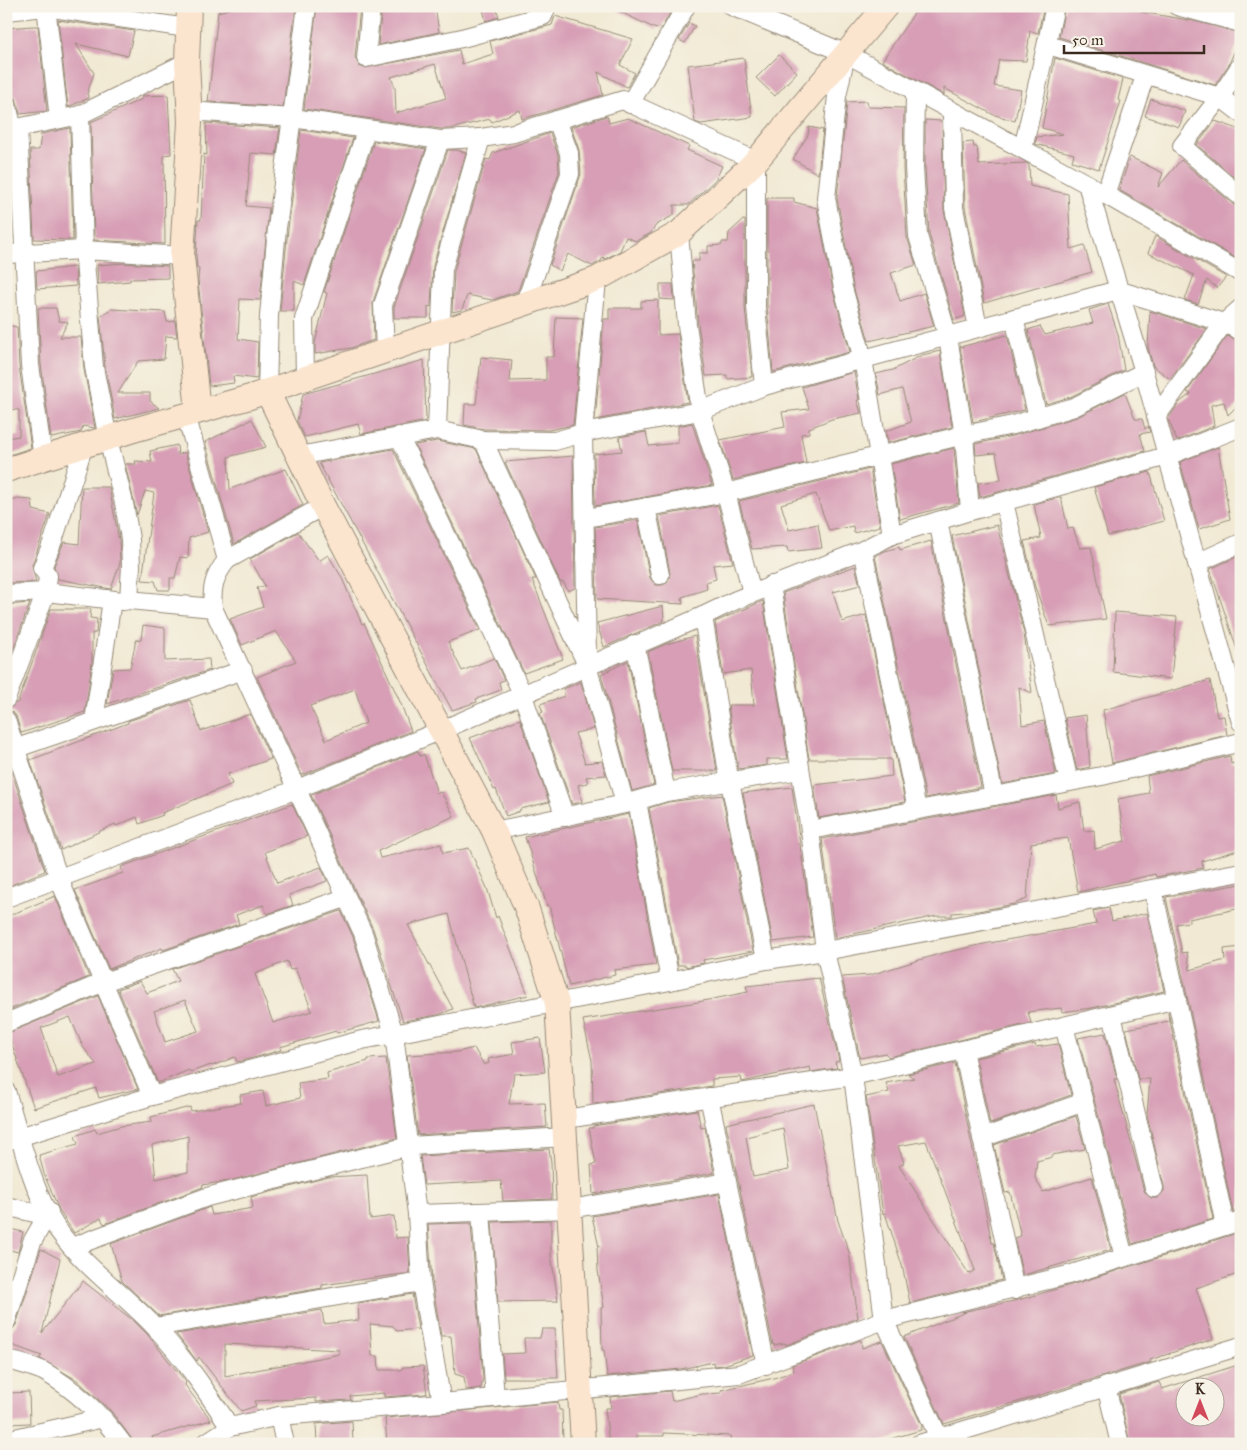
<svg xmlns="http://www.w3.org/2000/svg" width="1247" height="1450" viewBox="0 0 1247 1450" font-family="'IM FELL Great Primer',serif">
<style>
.building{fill:#d79eb5;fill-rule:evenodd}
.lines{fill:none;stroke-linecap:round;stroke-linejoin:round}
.street-casing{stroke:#968a78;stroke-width:20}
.secondary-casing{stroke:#968a78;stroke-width:26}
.street{stroke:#fff;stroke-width:18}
.secondary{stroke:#fbe5cf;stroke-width:24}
</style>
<rect width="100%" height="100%" fill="#f7f3e8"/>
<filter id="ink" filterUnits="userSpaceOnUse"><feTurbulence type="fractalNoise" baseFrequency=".02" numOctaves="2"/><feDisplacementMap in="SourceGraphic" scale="10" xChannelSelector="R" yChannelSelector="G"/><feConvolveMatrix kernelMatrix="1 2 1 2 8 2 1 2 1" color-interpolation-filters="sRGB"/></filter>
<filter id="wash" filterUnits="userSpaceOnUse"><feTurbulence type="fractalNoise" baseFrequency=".0096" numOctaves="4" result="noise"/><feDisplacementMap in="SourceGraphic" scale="20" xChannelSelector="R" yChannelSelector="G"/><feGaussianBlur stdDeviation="1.12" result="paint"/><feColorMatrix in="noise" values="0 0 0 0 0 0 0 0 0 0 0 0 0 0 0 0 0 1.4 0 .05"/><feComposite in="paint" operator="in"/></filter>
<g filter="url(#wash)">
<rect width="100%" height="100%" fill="#f1e9d3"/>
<g id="blocks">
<!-- building -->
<g class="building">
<polygon points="113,6 140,6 139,10"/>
<polygon points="239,6 296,6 283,107 208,102 218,12"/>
<path d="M 317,6 L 360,6 L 355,57 L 359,66 L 364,68 L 459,50 L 462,64 L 493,54 L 490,41 L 552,25 L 555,16 L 633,39 L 620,65 L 635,73 L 627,87 L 598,72 L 603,95 L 522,119 L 520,110 L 492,122 L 490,119 L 450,129 L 441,129 L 304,109 ZM 435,64 L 446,98 L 396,113 L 395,87 L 391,77 Z"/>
<polygon points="382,6 435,6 439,32 378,45"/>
<polygon points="482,6 496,6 499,17 486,21"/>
<polygon points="608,6 657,6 670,13 661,29 658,27 656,29"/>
<polygon points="919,6 1044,6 1038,33 1030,31 1026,61 999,60 994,86 1021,90 1015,121 992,114 944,88 944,95 882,61"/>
<polygon points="1065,6 1142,6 1141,12 1194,21 1241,33 1241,36 1229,64 1215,85 1059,37"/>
<polygon points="58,20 134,31 128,56 76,44 94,73 87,94 89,98 68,107"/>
<polygon points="689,23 695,26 685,43 679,40"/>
<polygon points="32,26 38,26 47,111 20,114 16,98 9,91 6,74 6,28"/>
<polygon points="779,55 797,72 775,96 756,78"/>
<polygon points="744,58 752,117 701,124 695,122 688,65"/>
<polygon points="1055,58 1123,79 1118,100 1121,101 1099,169 1072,161 1074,154 1035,144 1037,137 1063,134 1042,128"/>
<polygon points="168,95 171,154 164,155 165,244 94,240 91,122 142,99 141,96"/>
<polygon points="1151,99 1185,111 1179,127 1145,116"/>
<polygon points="867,101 868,107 904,108 903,168 907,237 916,265 891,273 900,301 924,293 934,326 869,341 853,286 837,198 847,102"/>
<polygon points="607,116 609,123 628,118 689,146 687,150 722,166 716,179 688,205 674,205 674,215 656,225 651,233 636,241 626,237 620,251 605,259 603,257 601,261 592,266 568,254 560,271 550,265 581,174 579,150 571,127"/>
<polygon points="925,120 942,121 944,210 965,316 954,320 929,234 925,167"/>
<polygon points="1215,121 1241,130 1241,183 1197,145"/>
<polygon points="206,123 280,128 276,155 251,153 246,206 269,208 260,300 240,299 238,339 258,342 257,379 233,376 234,383 209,386 198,280 199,268 197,268 196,256 198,220 201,220 204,154 207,155"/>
<polygon points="809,127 823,130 818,174 793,159 808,135"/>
<polygon points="70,128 73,240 34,239 30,150 39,150 41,134"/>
<polygon points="301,130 353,138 304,285 294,281 294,311 280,311 288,229"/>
<polygon points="550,133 558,155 559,172 518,291 492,300 467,295 462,310 452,312 454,271 486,159 490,160 493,153"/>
<polygon points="374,141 426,149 373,302 374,340 351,348 315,354 315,343 327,293 324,292"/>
<polygon points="973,142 974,147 977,147 979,165 1026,163 1029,165 1030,186 1068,194 1071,249 1084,245 1092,272 984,303 965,207 963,143"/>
<polygon points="448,150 457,150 466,153 433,266 431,307 428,306 428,318 394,318 394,307"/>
<polygon points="6,151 9,151 13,239 6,239"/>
<polygon points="1130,157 1163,173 1158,187 1181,160 1234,205 1241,207 1239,260 1119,190"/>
<polygon points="767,198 794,198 794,202 817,208 833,290 850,352 773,372 767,306"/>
<polygon points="743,220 745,220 745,308 752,377 727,379 727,375 706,376 698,324 692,261 699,261 699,253 708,253 708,246 722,245 722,242 728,242 729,233"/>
<polygon points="1155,236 1226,277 1217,288 1207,280 1198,304 1185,300 1194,275 1148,253"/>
<polygon points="124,263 168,266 168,278 130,279 130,281 98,284 97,265"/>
<polygon points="75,267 76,286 37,289 36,271"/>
<polygon points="660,284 673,284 674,300 660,299"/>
<polygon points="658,300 658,335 678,334 688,402 595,420 604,319 609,319 609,308 641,308 641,301"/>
<polygon points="1108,304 1118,334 1124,370 1070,397 1046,404 1028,330 1040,326 1045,335 1093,323 1089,310"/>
<polygon points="38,308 56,308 59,321 68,322 60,337 81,337 84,369 95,428 83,426 81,432 51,438 41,364"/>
<polygon points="111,309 165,312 167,322 175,321 177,337 166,336 164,359 138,361 118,393 150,393 150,401 159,408 115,419 105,366 100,316"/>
<polygon points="1150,311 1207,329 1170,379 1153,366 1148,347"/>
<polygon points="556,317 583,318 573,425 549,430 484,429 464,425 465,404 476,404 481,357 512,360 510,381 546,380 546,357 554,357"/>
<polygon points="6,325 17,327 19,366 31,448 6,456 6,438 19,436 19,410 6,409"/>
<polygon points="1007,335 1025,410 973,422 960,347"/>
<polygon points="1227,336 1241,341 1241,402 1228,415 1224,402 1211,405 1214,426 1177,441 1168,419 1180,402 1191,394 1187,392"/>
<polygon points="940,351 952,427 888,443 886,431 911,422 902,389 880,395 876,374 893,370 922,355"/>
<polygon points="424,360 426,421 361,434 358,424 305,437 297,421 303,394"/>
<polygon points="854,372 859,400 857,400 861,413 832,419 809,428 809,433 801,434 806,463 733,480 720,440 785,427 782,412 809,409 802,387"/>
<polygon points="1125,393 1135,419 1142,419 1145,429 1148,426 1150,432 1140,434 1145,451 980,497 978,483 1001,480 996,453 976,455 975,444 1016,435 1077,417"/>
<polygon points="252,419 266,447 228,457 230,489 286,469 303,505 234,544 205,442"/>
<polygon points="692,423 712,485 595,506 594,454 622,451 619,437 646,432 649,446 678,443 678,426"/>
<polygon points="437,441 476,449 536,579 532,579 563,659 524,673 415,445"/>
<polygon points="177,445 178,455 185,452 208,532 189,538 188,558 180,557 175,578 170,578 170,590 158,590 155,581 142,580 154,493 145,491 137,515 125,464 136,464 135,461 152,462 150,451"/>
<polygon points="1218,447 1230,519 1199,529 1180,462"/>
<polygon points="954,448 959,503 900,519 891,464"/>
<polygon points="393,449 480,630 448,642 462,671 494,658 504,680 499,682 501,690 476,699 477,702 452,710 319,463"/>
<polygon points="573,456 575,588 568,591 564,583 560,582 505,462"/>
<polygon points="870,469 880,526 854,533 853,526 829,531 816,494 781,504 789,530 818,524 822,548 788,552 787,547 752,549 739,501"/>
<polygon points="1150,472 1164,521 1108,536 1094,487"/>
<polygon points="82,487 109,487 119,540 120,563 111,589 58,579 54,566 64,542 79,544"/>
<polygon points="1061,497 1068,529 1073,528 1080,548 1091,547 1106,619 1049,626 1035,587 1024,541 1041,538 1034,504"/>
<polygon points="18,499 32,500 33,510 50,514 32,565 36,582 6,583 6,503"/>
<polygon points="718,505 733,563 713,565 716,579 706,582 707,589 682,597 683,604 597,599 595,527 638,520 650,578 656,585 662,585 667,583 670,573 659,516"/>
<polygon points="997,525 1024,633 1032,693 1019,687 1022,725 1044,721 1056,774 1002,784 952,536"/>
<path d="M 298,532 L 319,561 L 328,555 L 341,576 L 362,624 L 364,623 L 401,704 L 411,731 L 302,775 L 257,677 L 296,661 L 276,631 L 242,645 L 230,619 L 263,607 L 257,588 L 265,586 L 250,559 ZM 355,689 L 366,723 L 326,740 L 310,706 Z"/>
<polygon points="931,541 981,787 926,798 875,556 885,551 899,547 900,550"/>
<polygon points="1241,555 1241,651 1238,652 1210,569"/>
<polygon points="855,566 860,585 833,592 842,622 866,615 905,802 819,818 814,785 892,776 891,759 809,759 783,593"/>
<polygon points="763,601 788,759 767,759 767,765 738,769 728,705 754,705 751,670 723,674 715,622"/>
<polygon points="30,603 6,668 6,605"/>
<polygon points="663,606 664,621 604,647 597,623"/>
<polygon points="51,609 91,609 90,618 97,619 96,633 92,633 92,663 85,712 21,733 16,716 13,712 6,709 18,702"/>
<polygon points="1115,612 1177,617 1171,679 1113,672"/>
<polygon points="143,625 165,628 165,661 209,659 210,670 107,704 113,669 130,668 136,640 141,639"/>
<polygon points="695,636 717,771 672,771 648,652 666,644"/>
<polygon points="628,661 654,785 632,791 601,674"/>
<polygon points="1210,680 1217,717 1224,716 1227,735 1112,763 1103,710"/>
<polygon points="581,682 594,729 575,733 585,763 602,761 606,775 586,777 588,783 578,785 582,802 572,804 540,713 543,712 540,704 565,696 563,689"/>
<polygon points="190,700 201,731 250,714 271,759 228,774 232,784 162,813 163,815 139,824 137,817 116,826 115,824 61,850 30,760 128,723 128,721"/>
<polygon points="1086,715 1090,767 1077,770 1065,718"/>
<polygon points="520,719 549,802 520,809 520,811 506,816 496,789 494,790 470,738"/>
<polygon points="418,751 420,756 424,754 437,793 441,792 454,816 378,851 380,858 441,844 443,853 469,848 487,888 496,918 498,916 528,995 474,1008 449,914 408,925 453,1009 438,1015 403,1021 373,929 311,795"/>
<polygon points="1230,756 1231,764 1235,763 1241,792 1241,849 1202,861 1203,868 1156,877 1155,874 1078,892 1068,838 1031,843 1027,899 1014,904 978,911 952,913 952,916 936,916 835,938 822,839 1056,795 1058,808 1080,802 1084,831 1094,830 1095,849 1125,841 1118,799 1149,793 1147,776"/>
<polygon points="10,767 45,871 6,887 6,769"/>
<polygon points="792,787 813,937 773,942 743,793"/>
<polygon points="722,795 753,951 703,960 704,963 686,967 686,965 678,965 649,808 668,802"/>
<polygon points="292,804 307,836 265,852 277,883 321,867 327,881 289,895 293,905 267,914 263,905 236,915 239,924 163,950 162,948 109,969 75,890 123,873 121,867"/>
<polygon points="629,814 656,965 614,970 615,975 569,986 549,905 547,906 525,837"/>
<polygon points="1241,884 1241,908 1189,919 1189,922 1176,924 1182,953 1187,952 1190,970 1225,960 1224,949 1241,947 1241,1211 1233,1212 1166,897"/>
<polygon points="55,896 89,977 6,1011 6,917"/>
<polygon points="1109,908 1112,921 1147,913 1164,991 1092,1008 1062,1012 1061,1008 1028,1012 1031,1023 889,1057 885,1053 860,1058 842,977 870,975 939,954 984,944 1096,924 1093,911"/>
<path d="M 341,911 L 353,937 L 379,1021 L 337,1033 L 336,1031 L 280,1047 L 281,1050 L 257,1057 L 237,1062 L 235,1057 L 212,1066 L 211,1065 L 190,1072 L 189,1070 L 158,1083 L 118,989 L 140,981 L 147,993 L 178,981 L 172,969 ZM 287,961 L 290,970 L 295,968 L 312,1011 L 273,1023 L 255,974 ZM 185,1000 L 198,1031 L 165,1042 L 154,1011 Z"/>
<polygon points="819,978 839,1061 835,1062 837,1068 811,1072 810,1067 742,1082 741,1077 712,1079 712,1086 593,1104 592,1061 583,1020 698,1002 748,992 746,986"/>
<path d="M 98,996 L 138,1089 L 99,1098 L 96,1088 L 34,1108 L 8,1033 ZM 70,1017 L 83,1047 L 96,1064 L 58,1077 L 41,1028 Z"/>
<polygon points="1168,1012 1213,1219 1132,1244 1078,1038 1105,1033 1117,1079 1114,1079 1144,1191 1151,1198 1157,1198 1164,1191 1164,1186 1147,1115 1150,1079 1138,1079 1126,1029 1169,1021"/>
<polygon points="540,1038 545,1072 514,1074 509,1104 545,1103 547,1127 418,1135 407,1055 457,1052 474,1048 484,1065 489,1063 488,1059 514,1054 512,1042"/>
<polygon points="1035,1044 1036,1047 1058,1044 1071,1095 990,1124 976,1058"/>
<path d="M 386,1058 L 397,1138 L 229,1181 L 202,1185 L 203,1187 L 104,1224 L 101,1218 L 74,1233 L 60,1212 L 44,1174 L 39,1155 L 78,1144 L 75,1136 L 95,1129 L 97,1133 L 121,1126 L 152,1122 L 151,1117 L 190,1107 L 191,1111 L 241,1103 L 240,1095 L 263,1091 L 266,1106 L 300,1098 L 298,1083 L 328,1079 L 327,1073 L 368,1061 L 368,1059 ZM 188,1136 L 188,1172 L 156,1179 L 152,1145 Z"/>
<path d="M 955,1063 L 992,1243 L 994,1243 L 1002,1280 L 910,1303 L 902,1265 L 885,1213 L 883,1214 L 866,1097 L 889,1092 L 886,1083 L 914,1078 L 908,1074 ZM 926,1141 L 975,1270 L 969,1274 L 899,1166 L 904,1163 L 898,1146 Z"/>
<path d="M 814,1104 L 838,1221 L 849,1252 L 858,1318 L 786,1345 L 785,1343 L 773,1345 L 726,1124 ZM 783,1128 L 789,1170 L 753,1177 L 746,1137 Z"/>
<polygon points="697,1110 701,1128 705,1127 714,1173 593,1194 591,1165 596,1164 589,1128 593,1128 593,1126"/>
<polygon points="1076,1116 1085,1149 1052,1155 1052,1157 1037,1161 1035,1178 1043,1192 1092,1177 1111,1250 1023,1275 1014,1238 1021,1236 1010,1192 1005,1193 994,1145"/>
<polygon points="549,1149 551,1162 552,1199 503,1201 501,1181 424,1185 420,1156"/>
<polygon points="367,1175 370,1219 394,1216 396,1238 408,1237 410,1273 322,1285 322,1288 159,1316 122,1281 111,1244 210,1207 212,1215 253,1208 251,1197 328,1177"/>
<polygon points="719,1194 753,1355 724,1365 714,1366 713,1362 681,1369 607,1376 604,1350 602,1350 601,1308 604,1307 598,1271 597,1247 599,1247 592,1216"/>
<polygon points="551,1220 551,1255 558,1301 498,1302 492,1222"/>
<polygon points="471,1223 483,1378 481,1388 466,1390 464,1377 455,1374 451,1336 441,1336 432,1281 428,1224"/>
<polygon points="6,1228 23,1232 18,1252 6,1249"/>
<polygon points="1241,1232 1241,1273 1196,1288 1213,1339 1150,1360 1151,1362 944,1424 904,1337 966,1312 962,1312 1018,1300 1071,1285"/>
<polygon points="41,1249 60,1259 42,1333 83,1281 135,1322 147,1334 186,1382 185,1385 211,1420 152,1437 154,1444 133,1444 131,1438 111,1411 77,1380 39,1358 42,1356 6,1343 10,1332 16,1325"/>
<path d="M 412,1294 L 418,1329 L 397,1331 L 393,1326 L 370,1324 L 372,1356 L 378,1356 L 379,1370 L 401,1370 L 403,1367 L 423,1366 L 427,1394 L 384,1397 L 384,1393 L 350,1396 L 351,1400 L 316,1402 L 316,1398 L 254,1401 L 256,1406 L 241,1411 L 199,1357 L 197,1361 L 176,1334 L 322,1310 L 324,1324 L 359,1320 L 358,1303 ZM 225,1344 L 339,1350 L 340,1354 L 225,1376 Z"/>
<polygon points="542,1329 555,1329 558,1378 504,1378 502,1354 525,1353 524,1338 540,1338"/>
<polygon points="861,1340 862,1348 882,1341 922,1426 921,1430 873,1444 729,1444 731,1436 664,1433 664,1436 636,1436 637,1444 609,1444 605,1408 611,1408 610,1397 670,1391 672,1401 702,1394 722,1393 721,1390 774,1378 794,1371 792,1365"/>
<path d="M 1241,1364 L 1241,1444 L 1130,1444 L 1119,1394 L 1159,1382 L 1162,1389 ZM 1184,1388 L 1214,1388 L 1214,1418 L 1184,1418 Z"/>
<polygon points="29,1392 30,1423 10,1424 9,1393"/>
<polygon points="558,1402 559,1410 562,1410 563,1441 511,1444 387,1444 385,1418"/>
<polygon points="352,1421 353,1444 317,1444 316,1424"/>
</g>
</g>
</g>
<g filter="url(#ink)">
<use href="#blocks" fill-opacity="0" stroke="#968a78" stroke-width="1"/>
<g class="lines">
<!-- street casing -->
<g class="street-casing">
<g id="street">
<polyline points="46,6 59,119"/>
<polyline points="371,6 366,58 462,38 543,16 547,6"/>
<polyline points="731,6 847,54 1087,184 1144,372 1241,722"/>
<polyline points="1177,6 1241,23"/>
<polyline points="6,11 46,7 187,28"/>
<polyline points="1048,45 1220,97 1241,113"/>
<polyline points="846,54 837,96 826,198 843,288 863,359 892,535"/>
<polyline points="1241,65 1220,97 1182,146 1241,197"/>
<polyline points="915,91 914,167 918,236 948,337 964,435 970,511"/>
<polyline points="6,101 13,129"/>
<polyline points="630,104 686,6"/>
<polyline points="189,111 293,118 440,140 481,138"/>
<polyline points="952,113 954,208 978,328"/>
<polyline points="80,115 84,250 94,367 108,439 124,503 130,539 131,566 129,600"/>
<polyline points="18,128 30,365 43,459"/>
<polyline points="7,130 80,115 187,62"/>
<polyline points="1023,149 1055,6"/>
<polyline points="1087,184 1241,273"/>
<polyline points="1105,195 1145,76"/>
<polyline points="679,233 687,325 700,411 726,493 752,593"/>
<polyline points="6,254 84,250 182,256"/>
<polyline points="525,304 570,174 569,153 557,120"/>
<polyline points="1014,318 1038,418"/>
<polyline points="385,351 383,305 440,140"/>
<polyline points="305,378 304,319 366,131"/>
<polyline points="764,386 756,307 756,161 623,100 514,133 481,138 443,269 437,430 483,440 555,441 583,433 700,411 764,386 1118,290 1224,323 1241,331"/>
<polyline points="267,391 269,316 277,228 307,6"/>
<polyline points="186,415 227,560"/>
<polyline points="1156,417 1224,323 1241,308"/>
<polyline points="399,436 522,693 565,817"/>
<polyline points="483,440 587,665 625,804"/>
<polyline points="299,456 437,430"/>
<polyline points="1004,502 1069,782"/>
<path d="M 323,506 L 227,560 C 214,576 211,588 213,608 L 363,933 L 394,1034 L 417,1214 L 421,1282 L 442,1403"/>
<polyline points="646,507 660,575"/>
<polyline points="586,518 726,493 964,435 1013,425 1074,407 1144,372"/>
<polyline points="938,521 994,796"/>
<polyline points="863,550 917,809"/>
<polyline points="1197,563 1241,543"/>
<polyline points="771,585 810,830 825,951 853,1076 884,1320 942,1444"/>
<polyline points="6,594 46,592 123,601 129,600 213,608"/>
<polyline points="703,616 727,767 766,960"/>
<polyline points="635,644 666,792"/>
<polyline points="587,658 583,433 597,279"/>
<polyline points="6,699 46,592 48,576 42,568 54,538 83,448"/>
<polyline points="6,720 59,879 152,1096"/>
<polyline points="94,721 112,600"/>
<polyline points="17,748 243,670"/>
<polyline points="637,801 670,981"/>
<polyline points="810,830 1102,776 1241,742"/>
<polyline points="494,831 625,804 666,792 800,770"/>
<polyline points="1153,889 1225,1225"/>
<polyline points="6,898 297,789 442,730 703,616 736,600 863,550 892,535 970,511 1167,456 1241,427"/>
<polyline points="1112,1015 1154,1188"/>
<polyline points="6,1023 104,982 345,898"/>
<polyline points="1064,1026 1124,1257"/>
<polyline points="963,1050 1015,1290"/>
<path d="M 6,1091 C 18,1130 34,1197 58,1230 C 84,1267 124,1294 155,1327 C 184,1358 207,1392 230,1427"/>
<polyline points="709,1097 766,1365"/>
<polyline points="565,1119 853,1076 1177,999"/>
<polyline points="982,1138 1084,1102"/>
<polyline points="6,1141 152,1096 362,1040 670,981 766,960 825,951 1241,872"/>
<polyline points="6,1206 47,1216"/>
<polyline points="481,1212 495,1398"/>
<polyline points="417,1214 570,1209 727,1182"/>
<polyline points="72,1247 207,1197 409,1146 566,1137"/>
<polyline points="6,1322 32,1242 49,1212"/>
<polyline points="155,1327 421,1282"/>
<path d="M 6,1359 C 18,1363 32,1366 43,1371 C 75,1389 101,1414 123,1444"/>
<polyline points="1106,1386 1120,1444"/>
<polyline points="279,1416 285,1444"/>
<polyline points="6,1440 103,1418"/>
<polyline points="204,1444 230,1427 279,1416 442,1403 739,1374 884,1320 1068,1275 1241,1221"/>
<polyline points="919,1444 1241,1346"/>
</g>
</g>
<!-- secondary casing -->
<g class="secondary-casing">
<g id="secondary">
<polyline points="189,6 187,62 190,122 182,256 198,411"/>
<polyline points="267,391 323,506 494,831 527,909 557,1003 583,1444"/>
<polyline points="6,470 130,431 250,397 597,279 679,233 756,161 886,6"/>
</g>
</g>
<!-- street -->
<use href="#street" class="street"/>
<!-- secondary -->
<use href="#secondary" class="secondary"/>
</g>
</g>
<!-- margin -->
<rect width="1247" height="1450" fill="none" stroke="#f7f3e8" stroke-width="25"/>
<!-- north arrow -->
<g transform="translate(1200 1402)"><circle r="24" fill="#f7f3e8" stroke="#aca397"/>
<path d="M0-4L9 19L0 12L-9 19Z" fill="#d1495b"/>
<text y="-8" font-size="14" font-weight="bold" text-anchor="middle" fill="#3b2a1e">K</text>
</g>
<!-- scale -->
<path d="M1064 45v8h140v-8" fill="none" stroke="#3b2a1e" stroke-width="2.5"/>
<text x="1072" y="45" font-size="15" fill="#3b2a1e" stroke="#f7f3e8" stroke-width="4" paint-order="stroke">50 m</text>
</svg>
